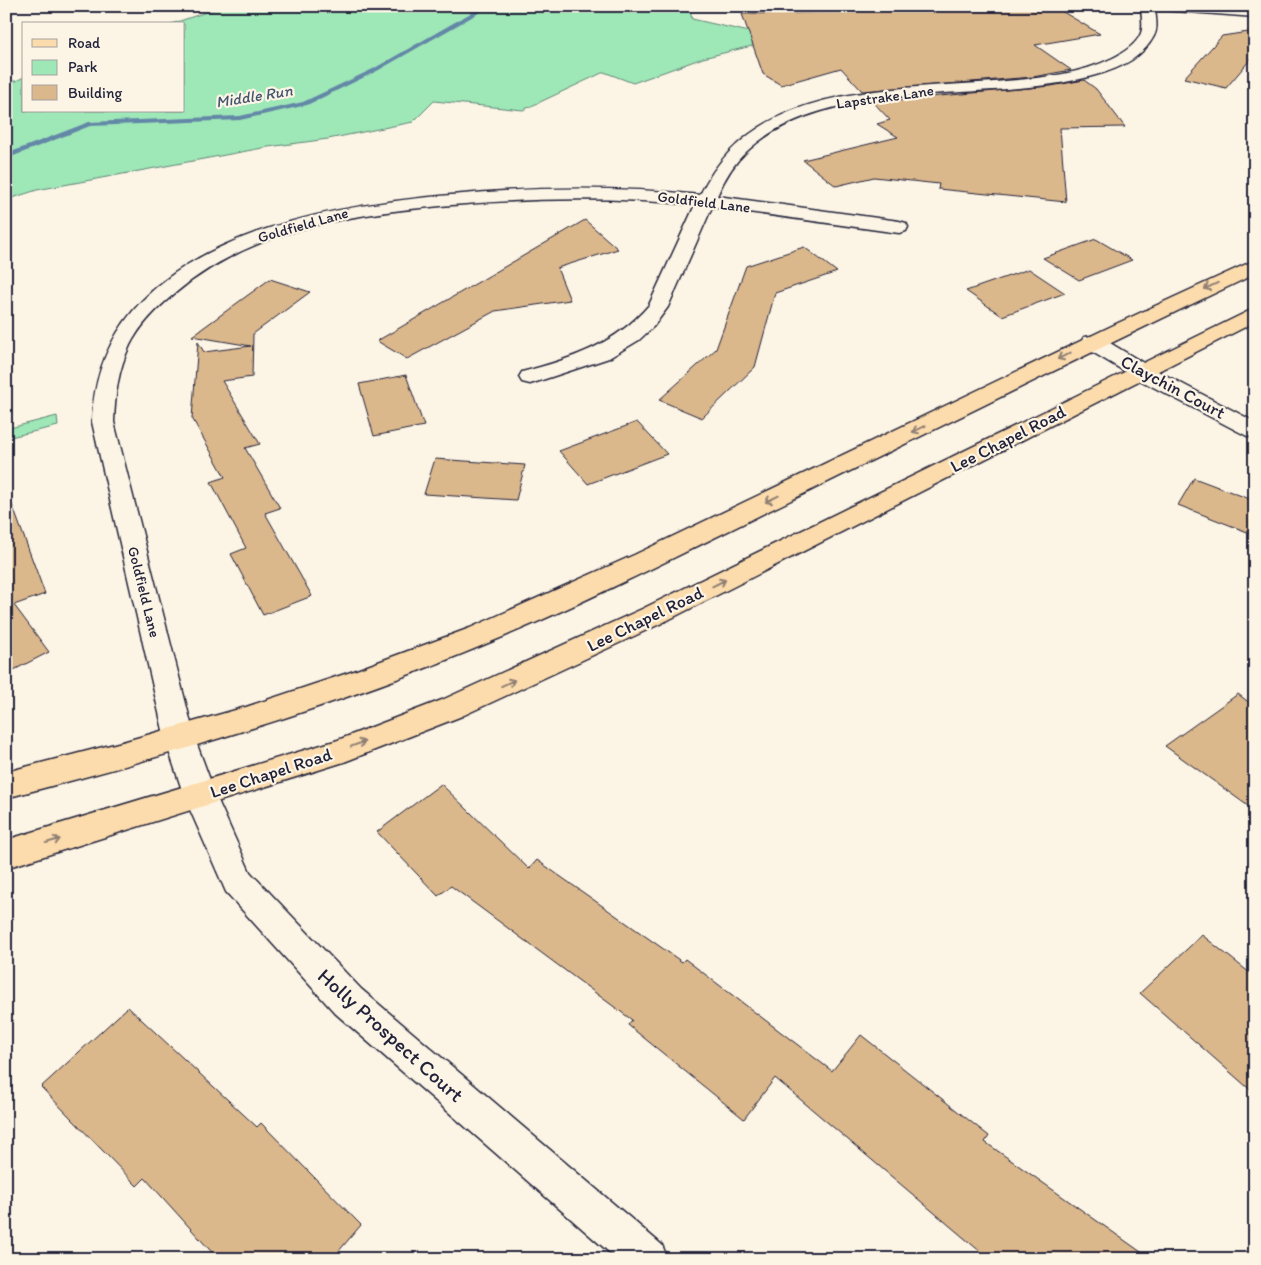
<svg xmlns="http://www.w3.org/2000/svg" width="1261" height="1265" viewBox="0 0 1261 1265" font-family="Itim,sans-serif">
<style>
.green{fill:#9ee7b6;stroke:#608478}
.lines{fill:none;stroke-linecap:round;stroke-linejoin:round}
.stream{fill:#6387a7;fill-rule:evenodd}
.building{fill:#dbb78c;stroke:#22223b}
.minor-casing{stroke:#22223b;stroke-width:3}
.major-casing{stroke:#22223b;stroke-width:3}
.minor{fill:#fcf5e5;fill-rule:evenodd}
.major{fill:#fcdcac;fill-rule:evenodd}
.oneway{stroke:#8f7f74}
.labels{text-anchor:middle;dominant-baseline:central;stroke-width:4.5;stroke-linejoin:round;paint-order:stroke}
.far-street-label{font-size:15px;fill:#22223b;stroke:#fcf5e5}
.far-water-label{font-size:16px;font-style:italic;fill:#435571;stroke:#fcf5e5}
.street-label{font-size:18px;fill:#22223b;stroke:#fcf5e5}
.near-street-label{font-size:21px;fill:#22223b;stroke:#fcf5e5}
</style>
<rect width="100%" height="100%" fill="#fcf5e5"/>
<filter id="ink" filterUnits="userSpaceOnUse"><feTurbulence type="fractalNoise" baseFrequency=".02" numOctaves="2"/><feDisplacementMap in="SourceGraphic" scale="10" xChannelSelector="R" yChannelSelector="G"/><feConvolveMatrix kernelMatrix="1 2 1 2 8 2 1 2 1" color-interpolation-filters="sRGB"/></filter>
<g filter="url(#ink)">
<!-- green -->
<g class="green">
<polygon points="224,6 689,6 692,19 780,39 703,58 633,83 604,72 523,110 434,101 413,122 328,139 268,147 37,190 6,200 6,81 16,81 24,77 24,111 184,111 184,24 171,24"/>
<polygon points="57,416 58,426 6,438 6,429"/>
</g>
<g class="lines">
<!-- stream -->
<polygon class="stream" points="483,6 491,6 377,71 307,105 240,120 90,126 6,159 6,154 89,122 240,116 303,102 373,69"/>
</g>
<!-- building -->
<g class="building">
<polygon points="831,6 1053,6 1100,34 1035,45 1071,70 1033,77 862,91 841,68 781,85 763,74 742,14 841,12"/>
<polygon points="1255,31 1255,54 1226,88 1184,78 1222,36"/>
<polygon points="1084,80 1096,89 1125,127 1060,128 1066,202 938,189 939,184 874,177 836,186 803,160 898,137 877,124 890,120 873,102 1051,86"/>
<polygon points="585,220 618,249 557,268 570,300 495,311 407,359 377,341"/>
<polygon points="1096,239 1132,260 1079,280 1043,258"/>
<polygon points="804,247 837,272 775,293 755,367 702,418 659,400 716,349 746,266"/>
<polygon points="1029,269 1065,293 1002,316 966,291"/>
<polygon points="270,279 310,292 253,334 252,377 222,381 260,444 245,448 280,508 265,513 312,596 263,615 231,554 246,548 211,482 225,477 192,418 198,342 204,352 251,346 192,336"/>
<polygon points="406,375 424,426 374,436 359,384"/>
<polygon points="637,422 667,454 588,484 559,451"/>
<polygon points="435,459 525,465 516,500 424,494"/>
<polygon points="1194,478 1255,501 1255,535 1178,505"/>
<polygon points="6,499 10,499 45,594 14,605 49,652 6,674"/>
<polygon points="1238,694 1255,707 1255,811 1165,746"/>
<polygon points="441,784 529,869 537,860 682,962 685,959 832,1071 861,1035 989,1136 985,1142 1151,1259 989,1259 775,1078 744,1119 628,1025 632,1020 451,886 438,896 377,832"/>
<polygon points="1202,935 1255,977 1255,1094 1140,993"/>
<polygon points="128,1007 257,1127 261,1123 361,1225 332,1259 218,1259 145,1178 137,1186 41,1087"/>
</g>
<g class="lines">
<!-- minor casing -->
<g class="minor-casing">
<g id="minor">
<path d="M 1141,6 L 1155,6 C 1155,16 1159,27 1154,36 C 1142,59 1116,70 1092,76 C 988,105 828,74 746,152 C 733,164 724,180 717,196 L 899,221 L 906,223 L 908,227 L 906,231 L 899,233 L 712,207 L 668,307 L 653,327 L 639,340 L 609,358 L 530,384 L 522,382 L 519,377 L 522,372 C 571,359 615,345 649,305 L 695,205 C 618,197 542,198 465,204 C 364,212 255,225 174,294 C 157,308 140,325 130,345 C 118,370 115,395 114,422 L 195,739 L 216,796 L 250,872 L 361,989 L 662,1245 L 668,1259 L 617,1259 L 335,1013 L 226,892 L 184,796 L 165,739 L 92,422 C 98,245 311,207 451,195 C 534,187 617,186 700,195 C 755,79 899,91 1006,81 C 1043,78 1080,74 1113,58 C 1123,53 1137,44 1141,33 C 1144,25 1141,15 1141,6 Z"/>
<polygon points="1155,6 1255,9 1255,17 1162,10"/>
<polygon points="1092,336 1100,337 1150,367 1255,422 1255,438 1247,436 1134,377 1084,347 1081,342 1084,337"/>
</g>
</g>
<!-- major casing -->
<g class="major-casing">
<g id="major">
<path d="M 1255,260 L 1255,274 C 1099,348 944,425 789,501 C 691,549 594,599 493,641 C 336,707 171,755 6,798 L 6,772 L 126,741 L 246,707 L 354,671 L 470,628 L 634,555 L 1118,323 Z"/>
<polygon points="1255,308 1255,322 662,623 462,716 344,762 6,868 6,840 338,740 442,700 642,609"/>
</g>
</g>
<!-- minor -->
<use href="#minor" class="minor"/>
<!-- major -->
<use href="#major" class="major"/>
</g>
<!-- one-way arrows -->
<defs><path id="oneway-shaft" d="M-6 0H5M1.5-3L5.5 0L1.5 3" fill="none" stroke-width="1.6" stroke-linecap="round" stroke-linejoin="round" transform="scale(1.25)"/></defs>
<g class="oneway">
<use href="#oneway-shaft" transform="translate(1211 286) rotate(155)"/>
<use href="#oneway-shaft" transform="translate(1064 356) rotate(153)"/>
<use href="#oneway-shaft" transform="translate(919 429) rotate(154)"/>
<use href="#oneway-shaft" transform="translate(772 499) rotate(154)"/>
<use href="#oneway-shaft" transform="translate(719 583) rotate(-26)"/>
<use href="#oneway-shaft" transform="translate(508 683) rotate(-24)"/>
<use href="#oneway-shaft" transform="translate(358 744) rotate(-21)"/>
<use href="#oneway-shaft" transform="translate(53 841) rotate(-16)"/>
</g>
</g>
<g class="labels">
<!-- far-street labels -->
<g class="far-street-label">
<text transform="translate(885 97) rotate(-8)">Lapstrake Lane</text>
<text transform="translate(704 202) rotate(7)">Goldfield Lane</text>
<text transform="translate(303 225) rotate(-16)">Goldfield Lane</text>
<text transform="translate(144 592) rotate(76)">Goldfield Lane</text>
</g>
<!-- far-water labels -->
<g class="far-water-label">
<text transform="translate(254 96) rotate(-9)">Middle Run</text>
</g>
<!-- street labels -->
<g class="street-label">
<text transform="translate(1173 387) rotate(28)">Claychin Court</text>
<text transform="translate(1008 439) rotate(-27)">Lee Chapel Road</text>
<text transform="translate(645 619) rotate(-26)">Lee Chapel Road</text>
<text transform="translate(271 773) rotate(-18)">Lee Chapel Road</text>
</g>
<!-- near-street labels -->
<g class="near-street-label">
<text transform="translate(391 1035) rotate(42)">Holly Prospect Court</text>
</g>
</g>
<!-- margin -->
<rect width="1261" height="1265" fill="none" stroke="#fcf5e5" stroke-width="25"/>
<rect x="12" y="12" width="1236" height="1240" fill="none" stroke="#22223b" stroke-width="2" filter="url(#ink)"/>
<!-- legend -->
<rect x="22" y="22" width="162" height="90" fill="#fcf5e5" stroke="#a5a1a1"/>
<rect x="32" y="39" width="25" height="8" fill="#fcdcac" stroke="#a5a1a1"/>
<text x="68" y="48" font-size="15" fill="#22223b">Road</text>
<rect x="32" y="60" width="25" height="15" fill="#9ee7b6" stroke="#a5a1a1"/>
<text x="68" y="72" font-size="15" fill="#22223b">Park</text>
<rect x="32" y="85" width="25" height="15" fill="#dbb78c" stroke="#a5a1a1"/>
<text x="68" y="98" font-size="15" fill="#22223b">Building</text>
</svg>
